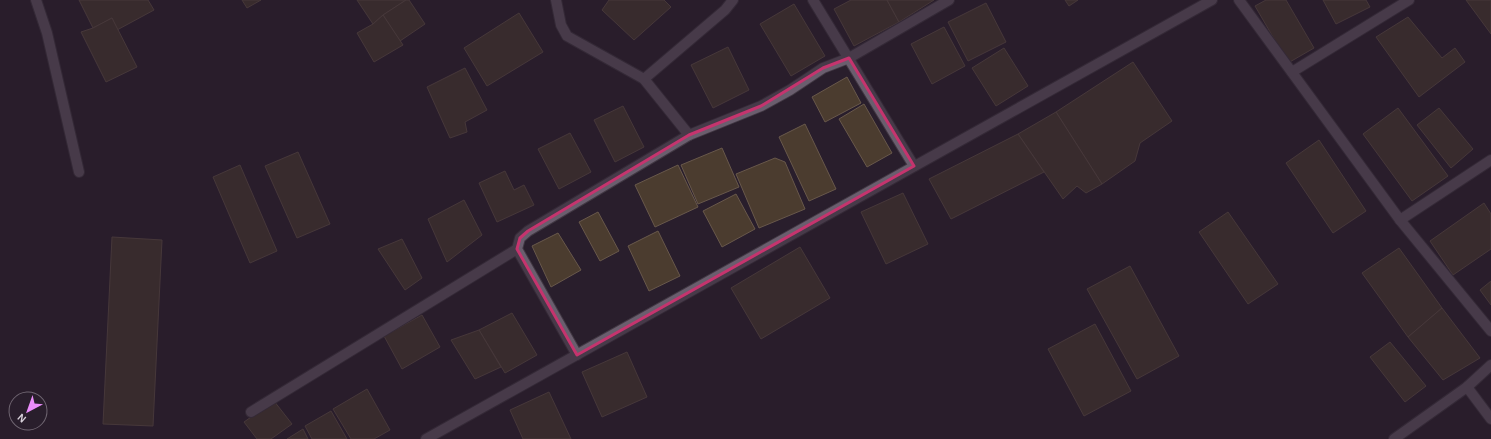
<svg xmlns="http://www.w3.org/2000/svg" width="1491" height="439" viewBox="0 0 1491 439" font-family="'Alegreya Sans',sans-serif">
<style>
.building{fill:#4b3c2f;stroke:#68584b}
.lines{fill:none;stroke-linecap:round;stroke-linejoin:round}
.street-casing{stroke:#413843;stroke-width:12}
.street{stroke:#6a5e6e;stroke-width:10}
.marked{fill:none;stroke:#c5346e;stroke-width:3;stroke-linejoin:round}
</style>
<rect width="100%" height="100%" fill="#291e2c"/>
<!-- building -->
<g class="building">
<polygon points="79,0 148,0 154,10 117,30 112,18 93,28"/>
<polygon points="242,0 261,0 247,8"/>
<polygon points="357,0 406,0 383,15 373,24"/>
<polygon points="406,0 409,0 425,24 400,41 383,15"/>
<polygon points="609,0 664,0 671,7 634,40 602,10"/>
<polygon points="851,0 887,0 899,22 854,46 834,9"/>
<polygon points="887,0 934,0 899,22"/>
<polygon points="1065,0 1078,0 1069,6"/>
<polygon points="1266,0 1286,0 1314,48 1288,63 1255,6"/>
<polygon points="1323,0 1366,0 1370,7 1336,24"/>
<polygon points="1466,0 1491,0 1491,34"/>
<polygon points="986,3 1006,42 968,61 948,22"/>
<polygon points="794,4 825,56 791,76 760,24"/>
<polygon points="519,13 543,52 487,86 464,48"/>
<polygon points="383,15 403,45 374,62 357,33 373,24"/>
<polygon points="1408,17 1442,58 1455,48 1465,62 1419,97 1376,37"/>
<polygon points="112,18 137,67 106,82 81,32 93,28"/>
<polygon points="944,27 965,66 932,84 911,44"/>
<polygon points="728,47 749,90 713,108 691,65"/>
<polygon points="1004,48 1028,86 996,106 972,68"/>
<polygon points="1133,62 1172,121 1140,143 1135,161 1102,184 1056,112"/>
<polygon points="465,68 487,110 465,122 467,132 450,138 427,87"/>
<polygon points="847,77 861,103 825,122 812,97"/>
<polygon points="864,104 892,153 867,167 839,119"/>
<polygon points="623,106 644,147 615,162 594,120"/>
<polygon points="1398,108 1448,176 1412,201 1363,134"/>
<polygon points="1439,108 1473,149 1451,168 1417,125"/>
<polygon points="1056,112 1102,184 1086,193 1077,186 1063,199 1018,134"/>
<polygon points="805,124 836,189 809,201 779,137"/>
<polygon points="570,133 591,172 559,189 538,149"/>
<polygon points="1018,134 1044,172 951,219 929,179"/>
<polygon points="1319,140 1366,211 1333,233 1286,163"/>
<polygon points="722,148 739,187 698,204 681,165"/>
<polygon points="298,152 330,224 297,238 265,166"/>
<polygon points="775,158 785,162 805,209 759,228 736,174"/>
<polygon points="240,165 277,251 250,263 213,177"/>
<polygon points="678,165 698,207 655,227 635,185"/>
<polygon points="505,171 514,190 524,185 534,205 497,222 479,183"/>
<polygon points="903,193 928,244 886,264 861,212"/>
<polygon points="736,194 755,229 722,247 703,211"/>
<polygon points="464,200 482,235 447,262 428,219"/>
<polygon points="1484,203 1491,214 1491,249 1453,275 1430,241"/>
<polygon points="598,212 619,251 600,261 579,222"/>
<polygon points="1228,212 1278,284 1248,304 1199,232"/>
<polygon points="658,231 680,276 649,291 628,246"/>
<polygon points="558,233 581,270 551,287 532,246"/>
<polygon points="112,237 162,240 153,426 103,424"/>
<polygon points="402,239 422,278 405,290 378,249"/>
<polygon points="800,247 830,298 761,339 731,288"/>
<polygon points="1399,248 1442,308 1408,337 1362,273"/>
<polygon points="1130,266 1179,356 1137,379 1087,289"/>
<polygon points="1491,281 1491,305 1480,290"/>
<polygon points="1442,308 1480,358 1443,380 1408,337"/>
<polygon points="512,313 537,355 505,373 479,330"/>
<polygon points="422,315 440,347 402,369 384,336"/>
<polygon points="1095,324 1131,391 1084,416 1048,349"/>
<polygon points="479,330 501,367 475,379 451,340"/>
<polygon points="1390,342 1426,386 1405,402 1370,357"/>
<polygon points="627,352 647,397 602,417 582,372"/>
<polygon points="367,389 390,430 374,439 351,439 333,409"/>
<polygon points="549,392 571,439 523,439 510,410"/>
<polygon points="274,401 292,424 271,439 257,439 244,422"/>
<polygon points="331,411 347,439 312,439 305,426"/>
<polygon points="303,429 308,439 287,439"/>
</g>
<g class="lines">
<!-- street casing -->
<g class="street-casing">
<g id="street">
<polyline points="36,0 47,33 79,172"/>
<polyline points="556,0 561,25 567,36 644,79 689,135 761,106 790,90 823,68 849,58 949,0"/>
<polyline points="813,0 914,166"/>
<polyline points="1239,0 1400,220 1491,331"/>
<polyline points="1292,72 1409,0"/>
<polyline points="644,79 725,10 733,0"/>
<polyline points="1400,220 1491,160"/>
<polyline points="577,355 517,249 520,238 528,231 689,135"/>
<polyline points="1467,387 1491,419"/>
<polyline points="251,412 517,249"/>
<polyline points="426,439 1212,0"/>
<polyline points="1394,439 1467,387 1491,365"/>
</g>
</g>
<!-- street -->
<use href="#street" class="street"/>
</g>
<!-- marked area -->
<path d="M0 0H1491V439H0ZM 849,58 L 914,166 L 577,355 L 517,249 L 520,238 L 528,231 L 689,135 L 761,106 L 823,68 Z" fill="#291e2c" fill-opacity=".55" fill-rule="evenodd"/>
<path class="marked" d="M 849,58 L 914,166 L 577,355 L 517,249 L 520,238 L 528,231 L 689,135 L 761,106 L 823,68 Z"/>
<!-- north arrow -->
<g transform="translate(28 411) rotate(221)"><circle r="19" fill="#291e2c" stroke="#6f6571"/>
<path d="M0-3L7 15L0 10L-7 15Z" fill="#eb8dfb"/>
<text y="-6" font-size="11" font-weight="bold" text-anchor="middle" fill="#d7d0d9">N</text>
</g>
</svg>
